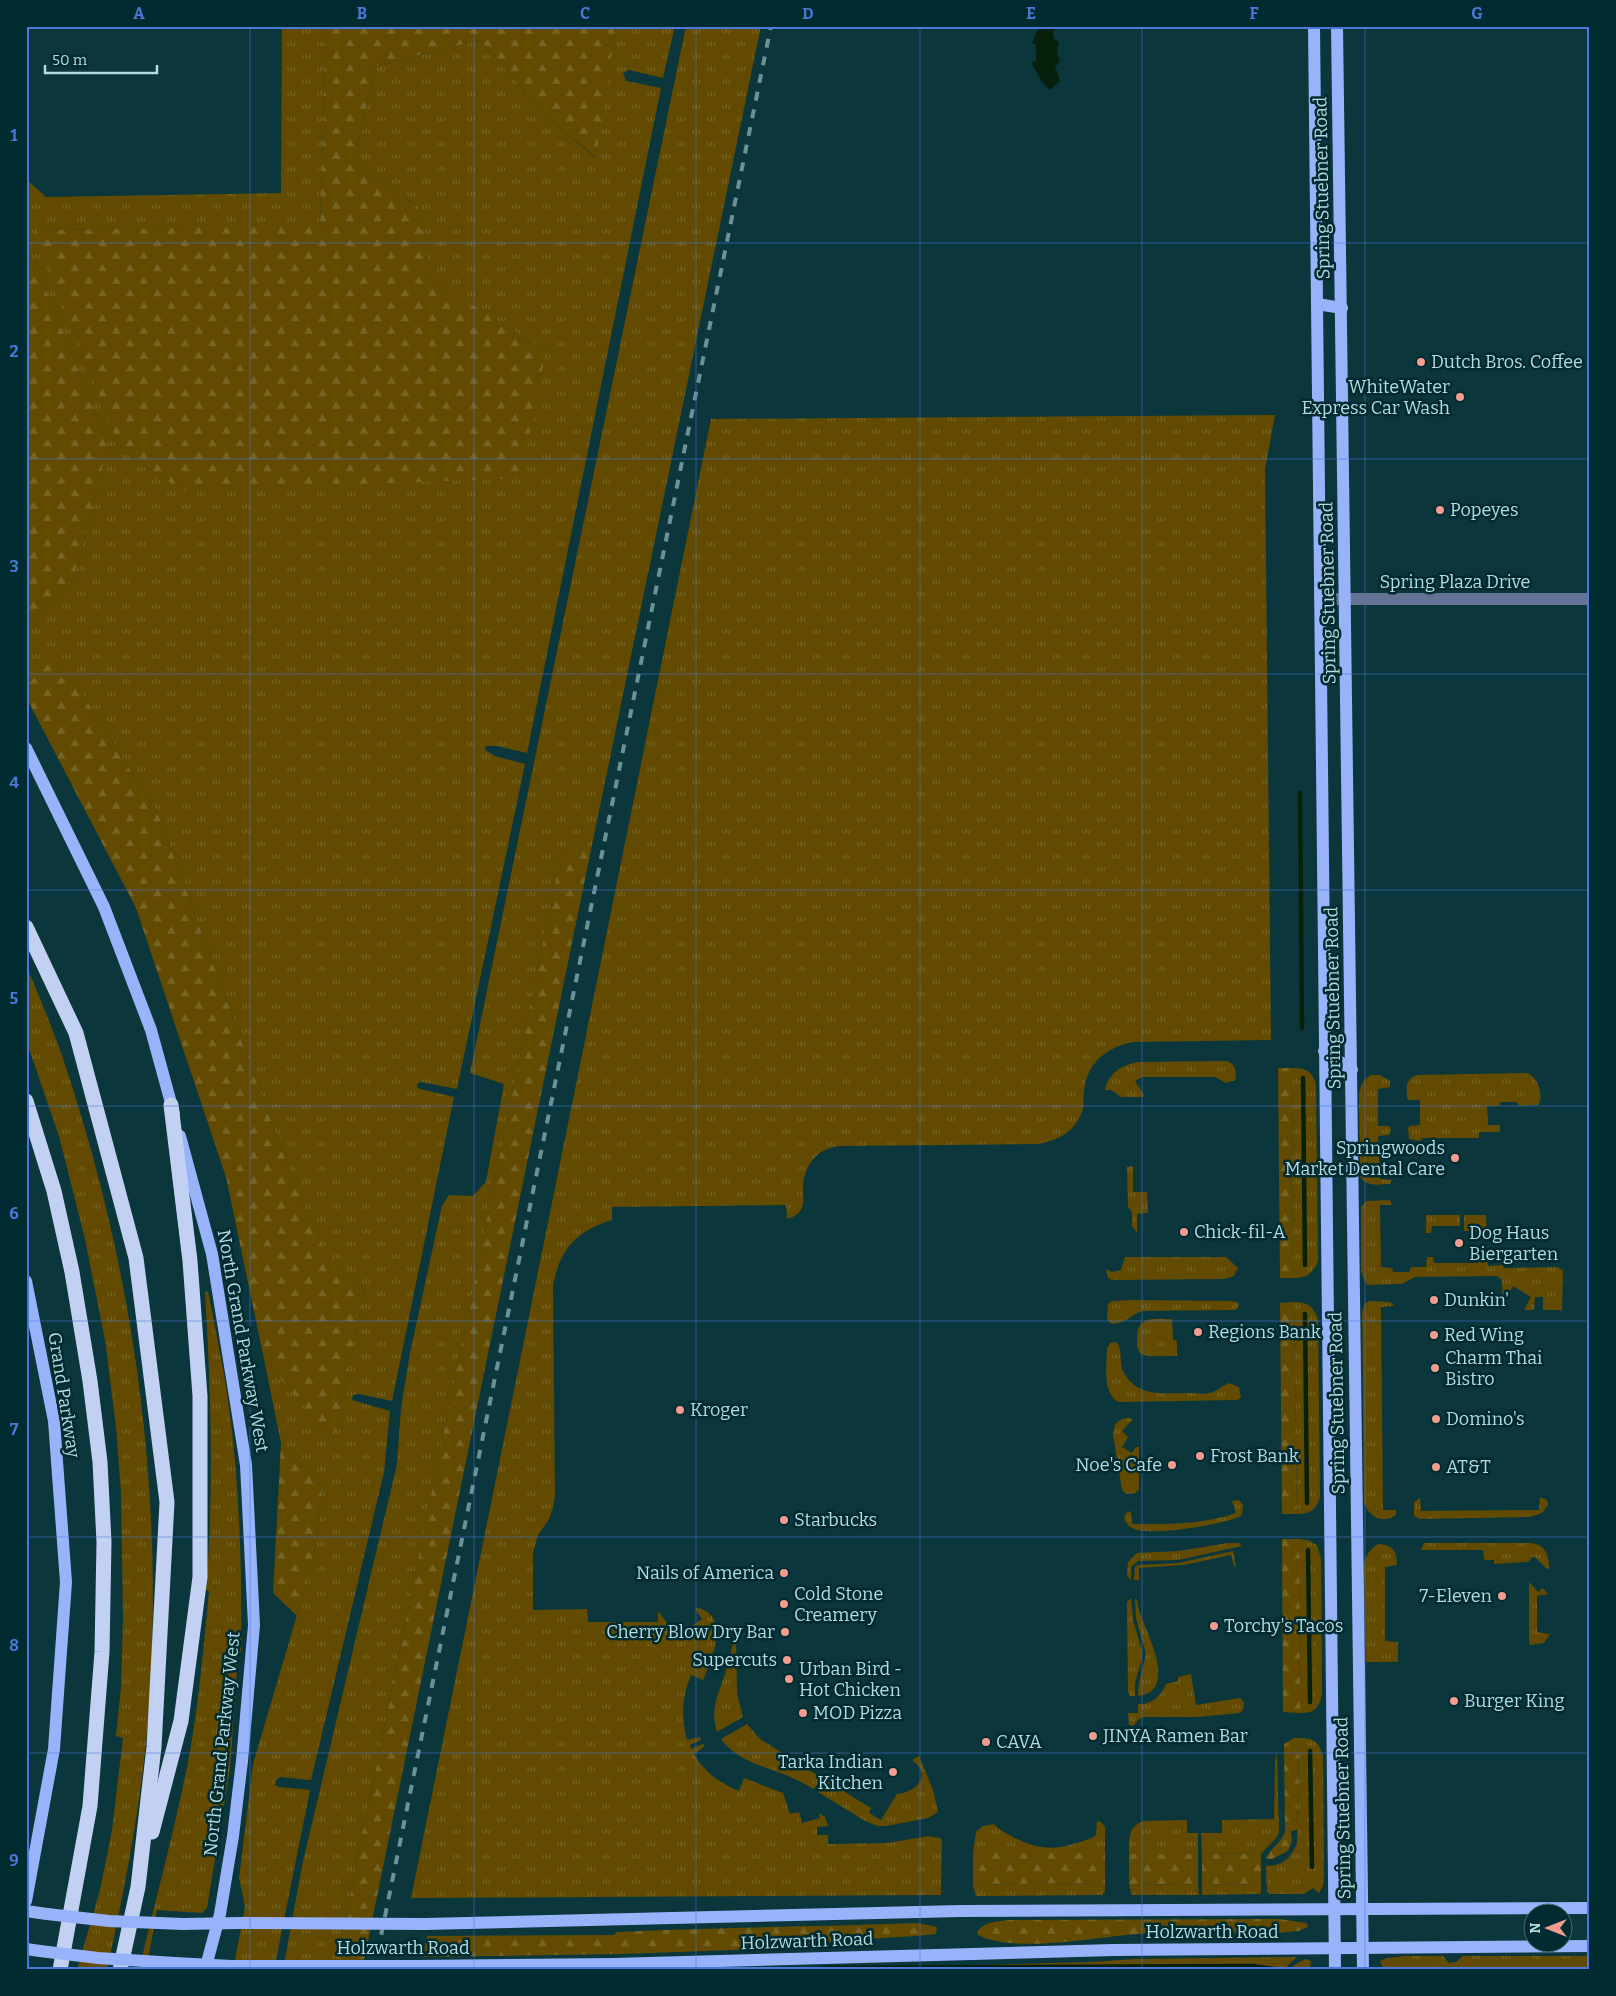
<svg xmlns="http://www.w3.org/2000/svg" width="1616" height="1996" viewBox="0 0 1616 1996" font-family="Bitter,serif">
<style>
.grass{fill:url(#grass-tufts)}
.forest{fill:url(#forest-firs)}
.water{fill:#06200b}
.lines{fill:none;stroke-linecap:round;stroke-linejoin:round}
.stream{stroke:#06200b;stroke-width:4.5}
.minor{stroke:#647294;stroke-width:12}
.major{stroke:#98b3fa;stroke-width:12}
.highway{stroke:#c2d0f2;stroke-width:15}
.rail{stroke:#6a9297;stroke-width:4;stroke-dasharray:9 9;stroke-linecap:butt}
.major-bridge{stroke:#98b3fa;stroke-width:12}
.grid{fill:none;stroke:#4b78da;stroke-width:1;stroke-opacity:0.55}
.poi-dot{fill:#f59c91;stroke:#002b31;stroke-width:2}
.labels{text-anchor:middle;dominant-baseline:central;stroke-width:5;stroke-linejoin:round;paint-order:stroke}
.street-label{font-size:18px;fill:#b5dadf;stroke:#002b31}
.poi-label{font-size:18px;fill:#b5dadf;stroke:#002b31;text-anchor:start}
.neatline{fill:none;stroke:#4b78da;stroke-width:2}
.grid-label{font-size:16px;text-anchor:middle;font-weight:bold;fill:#4b78da}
</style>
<defs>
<pattern id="grass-tufts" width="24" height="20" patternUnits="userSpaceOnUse" patternTransform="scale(1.25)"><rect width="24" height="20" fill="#624b00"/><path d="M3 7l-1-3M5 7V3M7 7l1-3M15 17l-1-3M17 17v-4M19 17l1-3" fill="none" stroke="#766425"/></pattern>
<pattern id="forest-firs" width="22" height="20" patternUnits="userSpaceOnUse" patternTransform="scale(1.25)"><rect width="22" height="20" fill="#624b00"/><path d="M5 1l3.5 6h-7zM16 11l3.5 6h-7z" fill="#766425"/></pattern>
</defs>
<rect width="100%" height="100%" fill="#0a363c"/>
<!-- grass -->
<g class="grass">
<polygon points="282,26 326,26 320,227 36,230 120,450 184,491 546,351 430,279 418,207 354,162 375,66 480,40 554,123 595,157 616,26 675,26 663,78 629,70 623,73 626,81 661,88 527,753 497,746 486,746 485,750 495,756 525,764 457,1089 421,1082 417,1084 417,1087 420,1089 454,1097 392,1401 359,1394 353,1395 352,1400 390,1411 384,1472 311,1780 280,1777 276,1780 275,1785 279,1787 310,1790 274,1970 233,1970 245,1907 239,1878 253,1764 313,1561 323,1488 281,1443 264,1359 333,1440 365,1290 323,1249 278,1140 158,814 77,685 51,662 26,686 26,622 74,578 100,480 107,444 36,264 26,258 26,179 46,197 281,193"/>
<polygon points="686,26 761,26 591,850 562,849 335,1970 283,1970 302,1866 397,1464 401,1408 410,1353 442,1206 449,1195 473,1196 486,1182 504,1084 470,1073"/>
<path d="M 1275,415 L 1265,469 L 1271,1040 L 1133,1042 C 1110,1046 1089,1061 1085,1085 C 1083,1093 1084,1101 1083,1108 C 1077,1131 1059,1140 1038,1144 L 840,1146 C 817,1148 804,1165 803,1188 C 803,1196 805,1205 800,1211 C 797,1216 792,1217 787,1219 L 786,1205 L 612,1207 L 612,1220 C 576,1231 559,1250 553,1287 L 555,1495 L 553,1508 L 549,1519 L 538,1535 L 533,1553 L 533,1610 L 587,1609 L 588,1622 L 658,1622 L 658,1611 L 677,1636 L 702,1619 L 695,1609 L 697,1608 C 731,1614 712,1660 703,1680 L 691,1675 C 682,1697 681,1717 687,1740 L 700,1737 L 701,1740 L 690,1745 L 691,1749 L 703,1744 L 705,1746 L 694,1754 C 704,1772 720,1783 739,1791 L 744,1778 L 783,1793 L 790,1814 L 799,1812 L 802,1823 L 820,1818 L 819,1813 L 825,1817 L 828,1826 L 817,1827 L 817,1835 L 828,1835 L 828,1844 L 888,1843 L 928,1836 L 940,1838 L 942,1840 L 941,1895 L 411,1898 L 711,419 Z"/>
<path d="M 26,965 C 42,1003 58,1041 70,1080 C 137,1288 165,1503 148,1721 C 141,1805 125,1887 107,1970 L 77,1970 L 100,1890 L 112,1830 L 123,1738 L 116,1736 L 121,1687 L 123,1618 L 121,1494 L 116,1427 L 105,1340 L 85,1239 L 59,1136 L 26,1040 Z"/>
<path d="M 1226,1061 C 1236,1063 1236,1072 1236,1080 L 1226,1083 L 1215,1077 L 1142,1077 L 1135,1081 L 1144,1095 L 1143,1097 L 1121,1097 L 1111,1090 L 1105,1090 C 1109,1072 1122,1065 1139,1062 Z"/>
<path d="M 1292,1068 C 1306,1068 1312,1071 1316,1085 L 1318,1261 C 1313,1274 1306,1278 1293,1278 Z"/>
<path d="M 1527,1073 C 1537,1076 1545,1096 1538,1105 L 1519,1106 L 1517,1102 L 1501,1102 L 1499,1106 L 1487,1106 L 1488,1125 L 1500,1125 L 1500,1132 L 1479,1132 L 1479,1138 L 1421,1138 L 1421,1141 L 1409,1139 L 1408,1128 L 1410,1126 L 1420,1125 L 1420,1100 L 1409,1100 L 1407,1098 C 1407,1086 1404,1082 1416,1075 Z"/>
<path d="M 1372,1075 L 1380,1075 L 1390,1081 L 1390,1087 L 1378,1089 L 1378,1126 L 1389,1126 L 1391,1129 L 1389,1135 L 1378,1136 L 1380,1179 L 1392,1180 L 1390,1184 C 1378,1184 1367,1188 1360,1176 L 1359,1094 C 1361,1085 1363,1078 1372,1075 Z"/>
<polygon points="1133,1166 1133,1192 1147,1192 1148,1213 1137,1214 1137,1233 1132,1226 1132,1212 1128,1207 1127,1167"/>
<polygon points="1390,1200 1392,1205 1380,1205 1381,1267 1392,1268 1393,1272 1409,1272 1411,1267 1426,1267 1427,1257 1433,1257 1434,1263 1478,1263 1478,1253 1487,1253 1488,1266 1502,1265 1504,1268 1559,1267 1560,1270 1563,1269 1562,1312 1560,1310 1543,1310 1543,1297 1535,1297 1534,1310 1524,1310 1531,1297 1513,1286 1503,1303 1502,1280 1497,1276 1415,1277 1402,1284 1367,1285 1361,1272 1361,1207 1366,1201"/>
<polygon points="1460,1215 1460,1226 1432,1226 1431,1233 1426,1233 1426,1215"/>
<polygon points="1464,1215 1486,1215 1487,1234 1481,1234 1481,1236 1478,1236 1477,1231 1464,1231"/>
<polygon points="1125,1257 1226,1257 1238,1268 1234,1276 1224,1279 1112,1280 1108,1278 1106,1269 1112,1272 1121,1270"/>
<path d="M 208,1291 C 215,1328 223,1364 228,1400 C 240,1484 242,1568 241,1652 L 238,1654 L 230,1768 L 207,1908 L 202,1913 L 157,1910 L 146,1970 L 139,1970 C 156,1897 176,1825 190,1752 C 199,1699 204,1645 209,1591 L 206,1590 C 214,1491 211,1391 205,1292 Z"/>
<path d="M 1132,1300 L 1230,1301 L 1238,1302 L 1239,1306 L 1235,1310 L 1142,1311 C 1129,1316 1127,1323 1112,1324 L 1108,1321 L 1107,1316 L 1108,1304 L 1112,1301 Z"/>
<path d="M 1369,1301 L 1390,1302 L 1394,1305 L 1393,1306 L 1381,1307 L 1383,1510 L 1396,1510 L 1396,1515 C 1382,1525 1369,1516 1364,1503 L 1362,1312 L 1365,1303 Z"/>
<path d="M 1294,1302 C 1308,1302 1314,1307 1318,1320 L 1320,1497 C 1316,1510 1310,1514 1297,1514 Z"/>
<path d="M 1172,1319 L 1173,1340 L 1177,1341 L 1177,1356 L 1149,1356 L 1141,1354 C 1137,1349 1137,1345 1137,1339 C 1137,1314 1153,1320 1172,1319 Z"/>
<path d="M 1116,1342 C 1123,1347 1119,1363 1123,1371 C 1136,1398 1165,1393 1189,1393 C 1196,1393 1206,1395 1213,1392 C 1219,1390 1223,1385 1229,1383 L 1239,1387 L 1241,1398 L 1236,1400 L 1119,1402 C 1102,1395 1107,1364 1107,1348 L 1110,1343 Z"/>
<polygon points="1128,1418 1133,1419 1122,1431 1128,1437 1122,1447 1132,1453 1136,1447 1139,1447 1139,1489 1136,1493 1126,1494 1122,1490 1113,1434 1115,1424 1122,1419"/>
<polygon points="1540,1497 1547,1500 1548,1505 1542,1513 1530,1517 1420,1519 1414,1516 1414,1502 1420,1498 1421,1511 1539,1510"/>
<path d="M 1239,1500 L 1243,1505 L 1242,1515 L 1239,1517 C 1220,1525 1153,1536 1134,1529 C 1129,1527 1126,1523 1124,1518 L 1126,1513 L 1131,1511 L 1132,1524 C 1167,1524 1202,1525 1236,1513 L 1232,1501 Z"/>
<path d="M 1299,1539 L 1307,1540 L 1317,1545 L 1321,1559 L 1322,1694 C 1319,1708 1315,1713 1300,1713 Z"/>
<polygon points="1228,1543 1239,1543 1242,1546 1178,1560 1138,1561 1131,1567 1131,1580 1127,1576 1128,1562 1137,1553 1179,1551"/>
<path d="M 1424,1543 L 1532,1543 C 1546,1546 1549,1555 1549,1568 L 1547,1569 L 1534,1556 L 1528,1562 L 1494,1564 L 1494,1560 L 1484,1560 L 1483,1550 L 1421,1550 Z"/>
<path d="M 1378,1544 C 1393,1545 1397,1551 1397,1565 L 1385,1567 L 1385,1641 L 1398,1642 L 1398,1662 L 1366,1662 L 1364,1565 C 1366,1555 1369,1550 1378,1544 Z"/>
<polygon points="1233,1551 1236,1567 1234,1566 1231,1555 1184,1565 1139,1568 1139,1580 1134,1580 1135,1567 1138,1565 1178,1563"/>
<polygon points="1529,1582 1538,1592 1543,1588 1548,1594 1537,1596 1537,1632 1550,1634 1544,1643 1530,1645 1529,1643"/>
<polygon points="1131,1598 1133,1620 1142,1651 1142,1658 1135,1683 1135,1696 1130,1696 1128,1692 1127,1602"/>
<path d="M 1135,1599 L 1137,1600 C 1138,1606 1139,1611 1141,1616 C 1148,1636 1178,1692 1138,1696 L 1139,1683 L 1146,1654 L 1136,1618 Z"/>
<path d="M 734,1635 L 736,1635 L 737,1694 L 743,1717 L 717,1732 C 710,1709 718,1695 725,1674 C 730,1661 732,1648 734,1635 Z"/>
<path d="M 1191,1674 L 1196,1705 L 1240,1698 L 1244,1702 L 1243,1710 L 1239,1713 L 1198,1717 L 1144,1717 L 1139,1719 L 1133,1726 L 1129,1725 L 1128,1713 L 1138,1713 L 1138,1704 C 1152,1705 1161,1696 1166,1684 L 1178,1681 L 1178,1677 Z"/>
<path d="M 747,1724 L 760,1739 L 822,1778 L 814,1789 C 805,1784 795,1779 786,1775 C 761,1765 737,1761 721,1739 Z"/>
<path d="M 1299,1738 C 1314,1738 1319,1742 1323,1756 L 1324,1875 L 1323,1886 L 1319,1893 L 1313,1888 L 1304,1894 L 1270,1894 L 1267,1892 L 1266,1866 C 1283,1866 1291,1858 1297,1843 Z"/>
<polygon points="1277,1753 1279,1832 1277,1837 1261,1854 1202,1853 1201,1833 1222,1833 1222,1820 1274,1819 1275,1762"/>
<path d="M 919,1756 L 933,1790 L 938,1812 L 928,1818 L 886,1826 L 878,1826 L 865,1821 L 818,1792 L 825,1780 L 871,1808 L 869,1813 L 881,1820 L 897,1794 C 917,1792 933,1775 912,1760 Z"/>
<path d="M 1187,1820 L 1187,1833 L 1198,1833 L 1198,1854 L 1129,1854 C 1129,1839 1128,1827 1143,1821 Z"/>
<path d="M 1097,1821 L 1101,1822 L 1105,1827 L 1105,1853 L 973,1853 L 976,1832 L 983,1826 L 994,1824 C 998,1830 1007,1833 1013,1837 C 1045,1853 1060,1849 1092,1838 L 1096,1835 Z"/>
<polygon points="1105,1883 1105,1891 1102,1895 976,1896 973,1885"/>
<polygon points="1129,1884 1198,1885 1199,1895 1132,1895"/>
<polygon points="1261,1884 1261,1893 1258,1894 1202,1895 1202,1885"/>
<polygon points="1406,1956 1443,1956 1449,1963 1456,1962 1463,1956 1590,1956 1590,1970 1380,1970 1383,1968 1380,1961 1387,1958"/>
<polygon points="1297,1957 1287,1966 1288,1969 1305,1959 1311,1961 1310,1968 1312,1970 789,1970 1089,1962 1135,1959"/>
</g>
<!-- forest -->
<g class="forest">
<polygon points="326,26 616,26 596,157 554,123 480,40 375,66 354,162 418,207 431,279 546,351 521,478 183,491 120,450 35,230 320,226"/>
<polygon points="26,258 36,264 107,444 100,480 74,578 26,622"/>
<polygon points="51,661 77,685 158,814 278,1140 323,1248 365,1290 333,1441 264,1359 226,1177 136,908 26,697 26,686"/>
<polygon points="562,848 591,850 362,1970 335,1970"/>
<polygon points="1278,1068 1292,1068 1293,1278 1280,1278"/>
<polygon points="1294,1302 1297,1514 1282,1514 1280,1303"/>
<polygon points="281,1443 323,1488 313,1561 297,1616 273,1593"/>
<polygon points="1282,1539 1299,1539 1300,1713 1283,1712"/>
<path d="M 1294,1738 L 1299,1738 L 1297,1830 L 1291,1831 L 1292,1841 L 1288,1851 L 1272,1859 L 1266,1859 C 1270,1848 1281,1843 1285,1832 L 1284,1744 Z"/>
<polygon points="973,1853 1105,1853 1105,1883 973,1885"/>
<polygon points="1202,1853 1261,1854 1261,1884 1202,1885"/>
<polygon points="1129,1854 1198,1854 1198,1885 1129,1884"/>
<path d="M 1279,1919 L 1307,1923 L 1308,1927 L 1298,1931 L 1278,1933 C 1231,1933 1184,1931 1137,1934 C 1095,1937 1015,1954 978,1935 L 977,1932 C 983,1922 998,1921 1009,1920 Z"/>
<path d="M 917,1923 L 937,1927 L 936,1934 L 917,1936 L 847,1940 L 765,1949 L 621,1954 L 423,1957 L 427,1936 L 615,1935 L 616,1932 C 716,1927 816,1927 917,1923 Z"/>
</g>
<!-- water -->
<polygon class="water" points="1039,26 1059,26 1053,32 1054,39 1059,42 1057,52 1060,62 1055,66 1060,81 1050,90 1042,82 1032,64 1032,62 1036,61 1036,45 1032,43"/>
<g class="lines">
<!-- stream -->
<g class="stream">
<polyline points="1300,793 1302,1028"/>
<polyline points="1303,1078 1305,1265"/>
<polyline points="1305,1314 1307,1503"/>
<polyline points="1308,1550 1310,1702"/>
<polyline points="1310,1751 1312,1867"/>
<polyline points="824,1968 1253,1966 1280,1970"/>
</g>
<!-- minor -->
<polyline class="minor" points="1320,599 1590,599"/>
<!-- major -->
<g class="major">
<polyline points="1314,26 1335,1970"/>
<polyline points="1337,26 1363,1970"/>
<polyline points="1317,304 1342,308"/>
<polyline points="26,748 104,907 151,1030 174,1114"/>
<polyline points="1324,1051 1352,1070"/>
<polyline points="180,1136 212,1254 246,1465 254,1625 242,1761 233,1836 220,1914 205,1970"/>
<polyline points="26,1281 54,1421 66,1582 54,1749 26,1901"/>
<polyline points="26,1911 47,1914"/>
<polyline points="183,1924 240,1923"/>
<polyline points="425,1924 960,1911 1590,1908"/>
<polyline points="26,1949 40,1951"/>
<polyline points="175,1963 231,1966"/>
<polyline points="416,1966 614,1964 1113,1950 1590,1946"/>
</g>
<!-- highway -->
<g class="highway">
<polyline points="26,927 76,1033 136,1258 167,1502 154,1747 138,1887 120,1970"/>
<polyline points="26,1101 54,1191 72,1272 90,1381 100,1462 104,1542 102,1652 90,1806 60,1970"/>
<polyline points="152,1832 181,1721 200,1577 200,1396 190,1261 171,1105"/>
</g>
<!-- rail -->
<polyline class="rail" points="374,1970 771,26"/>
<!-- major-bridge -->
<g class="major-bridge">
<polyline points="47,1914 109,1921 183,1924"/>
<polyline points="240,1923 425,1924"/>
<polyline points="40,1951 98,1958 175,1963"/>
<polyline points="231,1966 416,1966"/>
</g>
</g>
<!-- grid -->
<path class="grid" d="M 250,26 L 250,1970M 474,26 L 474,1970M 696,26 L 696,1970M 920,26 L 920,1970M 1142,26 L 1142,1970M 1365,26 L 1365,1970M 26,243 L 1590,243M 26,459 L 1590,459M 26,674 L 1590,674M 26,890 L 1590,890M 26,1106 L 1590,1106M 26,1321 L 1590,1321M 26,1537 L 1590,1537M 26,1753 L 1590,1753"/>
<!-- markers -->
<g class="poi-dot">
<circle cx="1421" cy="362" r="5"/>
<circle cx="1460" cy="397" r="5"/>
<circle cx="1440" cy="510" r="5"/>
<circle cx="1455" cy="1158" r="5"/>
<circle cx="1184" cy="1232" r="5"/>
<circle cx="1459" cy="1243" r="5"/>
<circle cx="1434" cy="1300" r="5"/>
<circle cx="1198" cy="1332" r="5"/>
<circle cx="1434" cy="1335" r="5"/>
<circle cx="1435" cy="1368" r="5"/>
<circle cx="680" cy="1410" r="5"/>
<circle cx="1436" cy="1419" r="5"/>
<circle cx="1200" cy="1456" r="5"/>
<circle cx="1172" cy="1465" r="5"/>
<circle cx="1436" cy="1467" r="5"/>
<circle cx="784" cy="1520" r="5"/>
<circle cx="784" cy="1573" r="5"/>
<circle cx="1502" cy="1596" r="5"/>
<circle cx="784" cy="1604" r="5"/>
<circle cx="1214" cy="1626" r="5"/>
<circle cx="785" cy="1632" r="5"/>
<circle cx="787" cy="1660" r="5"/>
<circle cx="789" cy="1679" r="5"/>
<circle cx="1454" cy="1701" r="5"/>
<circle cx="803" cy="1713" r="5"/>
<circle cx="1093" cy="1736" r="5"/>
<circle cx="986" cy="1742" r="5"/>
<circle cx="893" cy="1772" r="5"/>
</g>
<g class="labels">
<!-- street labels -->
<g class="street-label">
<text transform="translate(1322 188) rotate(-91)">Spring Stuebner Road</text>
<text x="1455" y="582">Spring Plaza Drive</text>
<text transform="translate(1328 593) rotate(-91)">Spring Stuebner Road</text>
<text transform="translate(1333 998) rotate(-91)">Spring Stuebner Road</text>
<text transform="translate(243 1341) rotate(80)">North Grand Parkway West</text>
<text transform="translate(64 1395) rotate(81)">Grand Parkway</text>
<text transform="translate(1337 1403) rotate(-91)">Spring Stuebner Road</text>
<text transform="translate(222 1744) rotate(-84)">North Grand Parkway West</text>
<text transform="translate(1343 1808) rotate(-91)">Spring Stuebner Road</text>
<text x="1212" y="1932">Holzwarth Road</text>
<text transform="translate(807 1941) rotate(-2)">Holzwarth Road</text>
<text x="403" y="1948">Holzwarth Road</text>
</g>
<!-- poi labels -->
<g class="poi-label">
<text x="1431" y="362">Dutch Bros. Coffee</text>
<text x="1450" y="387" text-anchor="end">WhiteWater<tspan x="1450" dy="21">Express Car Wash</tspan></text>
<text x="1450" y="510">Popeyes</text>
<text x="1445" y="1148" text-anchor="end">Springwoods<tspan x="1445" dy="21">Market Dental Care</tspan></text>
<text x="1194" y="1232">Chick-fil-A</text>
<text x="1469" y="1233">Dog Haus<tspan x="1469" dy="21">Biergarten</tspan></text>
<text x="1444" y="1300">Dunkin'</text>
<text x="1208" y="1332">Regions Bank</text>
<text x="1444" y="1335">Red Wing</text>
<text x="1445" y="1358">Charm Thai<tspan x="1445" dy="21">Bistro</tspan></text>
<text x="690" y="1410">Kroger</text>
<text x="1446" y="1419">Domino's</text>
<text x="1210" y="1456">Frost Bank</text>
<text x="1162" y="1465" text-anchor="end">Noe's Cafe</text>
<text x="1446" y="1467">AT&amp;T</text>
<text x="794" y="1520">Starbucks</text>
<text x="774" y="1573" text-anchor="end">Nails of America</text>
<text x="794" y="1594">Cold Stone<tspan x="794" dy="21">Creamery</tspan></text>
<text x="1492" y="1596" text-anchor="end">7-Eleven</text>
<text x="1224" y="1626">Torchy's Tacos</text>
<text x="775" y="1632" text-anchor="end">Cherry Blow Dry Bar</text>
<text x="777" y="1660" text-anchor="end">Supercuts</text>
<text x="799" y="1669">Urban Bird -<tspan x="799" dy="21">Hot Chicken</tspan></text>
<text x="1464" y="1701">Burger King</text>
<text x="813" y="1713">MOD Pizza</text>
<text x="1103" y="1736">JINYA Ramen Bar</text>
<text x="996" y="1742">CAVA</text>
<text x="883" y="1762" text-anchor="end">Tarka Indian<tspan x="883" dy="21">Kitchen</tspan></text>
</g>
</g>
<!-- border -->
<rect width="1616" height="1996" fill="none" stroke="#002b31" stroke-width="55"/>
<!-- north arrow -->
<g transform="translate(1548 1928) rotate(270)"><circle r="24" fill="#002b31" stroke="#487177"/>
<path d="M0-4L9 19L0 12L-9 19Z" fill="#f59c91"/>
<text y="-8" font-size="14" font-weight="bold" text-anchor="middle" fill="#b5dadf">N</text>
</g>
<!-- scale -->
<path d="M45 65v8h112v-8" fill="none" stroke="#b5dadf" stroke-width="2.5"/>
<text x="52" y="65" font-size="15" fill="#b5dadf" stroke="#002b31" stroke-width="4" paint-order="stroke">50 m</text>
<rect x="28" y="28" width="1560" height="1940" class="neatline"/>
<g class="grid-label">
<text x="139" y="19">A</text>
<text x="362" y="19">B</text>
<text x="585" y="19">C</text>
<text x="808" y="19">D</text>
<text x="1031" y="19">E</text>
<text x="1254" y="19">F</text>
<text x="1477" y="19">G</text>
<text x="14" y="141">1</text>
<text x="14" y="357">2</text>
<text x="14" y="572">3</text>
<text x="14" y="788">4</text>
<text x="14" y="1004">5</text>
<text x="14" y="1219">6</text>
<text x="14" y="1435">7</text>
<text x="14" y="1651">8</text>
<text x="14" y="1866">9</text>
</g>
</svg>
